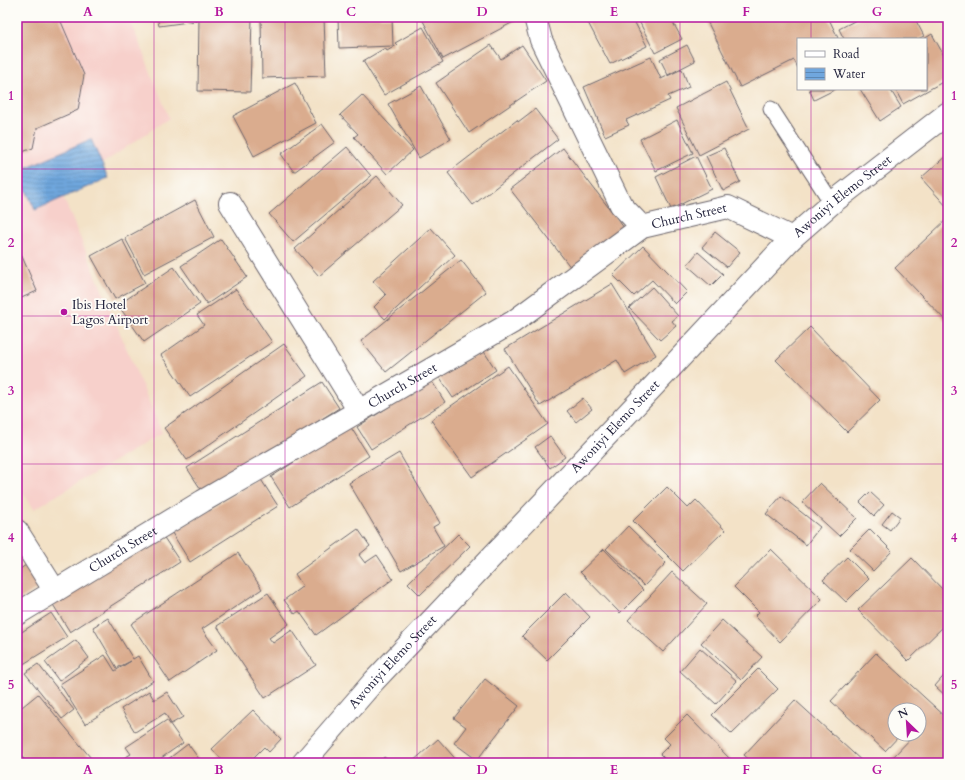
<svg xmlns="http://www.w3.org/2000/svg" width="965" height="780" viewBox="0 0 965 780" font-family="Cardo,serif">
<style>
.built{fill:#f7d0cb}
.water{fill:url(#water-rules);stroke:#49648c}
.building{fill:#daac8e}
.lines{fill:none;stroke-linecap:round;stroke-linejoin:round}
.lane-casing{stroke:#6b656c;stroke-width:17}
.street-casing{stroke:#6b656c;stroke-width:24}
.lane{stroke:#fff;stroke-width:15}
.street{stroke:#fff;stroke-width:22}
.grid{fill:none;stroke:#b5179e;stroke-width:1;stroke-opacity:0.55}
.poi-dot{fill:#b5179e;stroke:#fdfcf7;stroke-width:1.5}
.labels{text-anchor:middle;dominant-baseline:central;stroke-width:3.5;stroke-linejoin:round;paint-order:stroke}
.street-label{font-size:13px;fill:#22223b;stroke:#fdfcf7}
.poi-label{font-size:13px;fill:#22223b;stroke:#fdfcf7;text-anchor:start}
.neatline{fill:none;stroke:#b5179e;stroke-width:1.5}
.grid-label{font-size:13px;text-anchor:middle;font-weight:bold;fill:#b5179e}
</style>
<defs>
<pattern id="water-rules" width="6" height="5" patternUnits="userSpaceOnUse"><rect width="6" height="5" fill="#70a7de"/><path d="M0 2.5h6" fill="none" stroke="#5c88b5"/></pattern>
</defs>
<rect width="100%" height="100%" fill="#fdfcf7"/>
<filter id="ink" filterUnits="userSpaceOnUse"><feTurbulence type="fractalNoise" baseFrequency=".025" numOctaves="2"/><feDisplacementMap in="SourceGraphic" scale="8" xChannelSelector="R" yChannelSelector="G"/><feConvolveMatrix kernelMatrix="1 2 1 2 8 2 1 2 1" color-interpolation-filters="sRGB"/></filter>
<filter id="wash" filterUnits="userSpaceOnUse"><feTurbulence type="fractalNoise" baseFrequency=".012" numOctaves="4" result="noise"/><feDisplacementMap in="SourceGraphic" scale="16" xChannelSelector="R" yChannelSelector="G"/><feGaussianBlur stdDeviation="0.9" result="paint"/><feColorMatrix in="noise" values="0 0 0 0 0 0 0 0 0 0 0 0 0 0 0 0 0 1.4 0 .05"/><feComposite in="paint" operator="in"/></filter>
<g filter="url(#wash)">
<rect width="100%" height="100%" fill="#f3e2c7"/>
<!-- built -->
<polygon class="built" points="17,17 129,17 169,118 61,192 162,433 34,509 17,483"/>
<!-- water -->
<polygon class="water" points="91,139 108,178 35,210 18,171"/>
<g id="blocks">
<!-- building -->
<g class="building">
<polygon points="17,17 59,17 84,75 78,110 37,128 33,148 17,154"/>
<polygon points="157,17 196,17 196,21 159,26"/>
<polygon points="199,17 252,17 250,92 198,91"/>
<polygon points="261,17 324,17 326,76 262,78"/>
<polygon points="338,17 392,17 393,46 339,48"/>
<polygon points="421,17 523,17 443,59"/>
<polygon points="585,17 632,17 647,46 610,64"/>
<polygon points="637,17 670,17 682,39 655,53"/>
<polygon points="705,17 828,17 838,38 836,39 798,39 798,68 794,60 740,87"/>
<polygon points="862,17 914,17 924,36 918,39 844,39 839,29"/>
<polygon points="423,27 443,62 384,95 363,61 385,48 387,51 397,45 395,43"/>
<polygon points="932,34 948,63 948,79 903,104 895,89 926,89 926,39 924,39"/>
<polygon points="491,45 501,59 522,45 546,81 469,133 436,83"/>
<polygon points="687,45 695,61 668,75 660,59"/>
<polygon points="651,57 661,79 682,69 689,87 668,96 670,100 626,120 629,125 605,136 584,87"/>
<polygon points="726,82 749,129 699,155 676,108"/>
<polygon points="295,83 316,123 254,156 233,116"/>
<polygon points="421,86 451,139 419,158 388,104"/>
<polygon points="809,89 836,89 814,100"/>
<polygon points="860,89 890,89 901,107 880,121"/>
<polygon points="362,95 413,150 387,174 354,137 358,134 340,115"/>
<polygon points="535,109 558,139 473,205 448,173 517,120 518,122"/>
<polygon points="677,120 693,153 656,171 640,139"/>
<polygon points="322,124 335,142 294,172 281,154"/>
<polygon points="347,147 371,176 293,242 269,214"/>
<polygon points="563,148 628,233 575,273 510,189"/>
<polygon points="724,148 740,182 723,191 706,156"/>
<polygon points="948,154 948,208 921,178"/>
<polygon points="696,156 712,189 671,209 656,177"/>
<polygon points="377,176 402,205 319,276 295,249"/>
<polygon points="195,200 214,237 144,274 125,238"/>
<polygon points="948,218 948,323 895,268"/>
<polygon points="431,228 455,255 385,319 374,307 386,295 373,281"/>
<polygon points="715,232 740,252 727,267 702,247"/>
<polygon points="122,239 145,283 115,299 91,256"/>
<polygon points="221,239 247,277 207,304 181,266"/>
<polygon points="17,245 37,291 17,300"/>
<polygon points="643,246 687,292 675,304 652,280 634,296 613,275"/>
<polygon points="698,252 723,274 711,286 687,265"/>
<polygon points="461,260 486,292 386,372 361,341"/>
<polygon points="174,267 200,304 144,342 118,305"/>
<polygon points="612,284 656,355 625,374 617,360 540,406 505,349"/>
<polygon points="652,287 678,316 672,321 676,326 660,340 629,308"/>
<polygon points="236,289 272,342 190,397 161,355 204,325 197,315"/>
<polygon points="810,327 880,400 847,432 776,360"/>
<polygon points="284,344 307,376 187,460 164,428"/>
<polygon points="483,350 496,370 453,398 439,377"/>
<polygon points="508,366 548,424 472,477 431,420"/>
<polygon points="431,380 445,402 371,449 357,427"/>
<polygon points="322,382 339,408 204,494 187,468"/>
<polygon points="583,398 592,409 576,422 567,411"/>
<polygon points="350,426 369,456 290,507 271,477"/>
<polygon points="550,436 565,457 550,468 535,447"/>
<polygon points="399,453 440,523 433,527 444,546 401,571 349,483"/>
<polygon points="260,478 278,506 190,562 172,533"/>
<polygon points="820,483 857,518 839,536 802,502"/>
<polygon points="667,487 688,508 696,500 725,530 683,571 633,521"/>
<polygon points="870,492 884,505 874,516 860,502"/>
<polygon points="781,496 820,527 806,545 766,514"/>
<polygon points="892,511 900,517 890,530 882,524"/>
<polygon points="628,526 666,563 644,586 606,549"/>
<polygon points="358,529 370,546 359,555 365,563 377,555 393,579 316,635 299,611 295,614 284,600 303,586 295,574"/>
<polygon points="870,529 892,551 873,571 850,549"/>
<polygon points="161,533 180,562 70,632 52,603"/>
<polygon points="458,534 470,546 420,595 408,583"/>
<polygon points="604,549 643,590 620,613 580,572"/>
<polygon points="771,549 822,599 780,642 755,616 759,612 734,587"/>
<polygon points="238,553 262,589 202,629 217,650 170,682 131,624"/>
<polygon points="847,557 869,579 846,602 823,580"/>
<polygon points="912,558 948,595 948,622 908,661 858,610"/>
<polygon points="26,565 40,587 17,601 17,571"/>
<polygon points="672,572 707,604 663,652 628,620"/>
<polygon points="566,592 590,617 547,660 522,636"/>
<polygon points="268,593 289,624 269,638 273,643 292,630 316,665 265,698 217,626"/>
<polygon points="51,613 67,637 17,668 17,635"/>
<polygon points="108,618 133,659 138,656 153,681 85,724 60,684 105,655 115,671 131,661 117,668 93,627"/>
<polygon points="722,620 762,657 741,680 701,643"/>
<polygon points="76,640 89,658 59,681 45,662"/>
<polygon points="700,648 737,681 716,704 680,671"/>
<polygon points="876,653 948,719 948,763 898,763 892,758 914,735 913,734 919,734 919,710 895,710 895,734 901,734 885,751 831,701"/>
<polygon points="38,664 74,710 62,719 25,673"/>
<polygon points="758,669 778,689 732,734 712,715"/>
<polygon points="948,671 948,698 935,686"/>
<polygon points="485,679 519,706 477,760 454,743 466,727 454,718"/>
<polygon points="149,691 154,700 167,692 183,717 171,724 165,713 135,732 121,709"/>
<polygon points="38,694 95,763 27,763 17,750 17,711"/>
<polygon points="795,700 864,763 753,763 744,755"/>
<polygon points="253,710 281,739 269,752 264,747 250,761 251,763 225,763 212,749"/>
<polygon points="687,715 731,760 728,763 669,763 660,754 670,744 664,738"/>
<polygon points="167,720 183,743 154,763 128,763 124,758 131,754 126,747"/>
<polygon points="438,739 459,763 411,763"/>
<polygon points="188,744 202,763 163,763"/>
<polygon points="384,757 392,763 379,763"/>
</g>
</g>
</g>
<g filter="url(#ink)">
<use href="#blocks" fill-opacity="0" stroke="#6b656c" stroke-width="1"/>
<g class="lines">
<!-- lane casing -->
<g class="lane-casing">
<polyline id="lane" points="771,109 832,203"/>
</g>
<!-- street casing -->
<g class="street-casing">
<g id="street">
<polyline points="535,17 541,40 621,205 642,227"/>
<polyline points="230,203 359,411"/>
<polyline points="17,531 55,591"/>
<path id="s1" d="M 17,614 L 203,501 L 513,322 L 642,227 L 728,207 L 792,238"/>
<path id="s2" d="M 303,763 L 374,681 L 665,374 L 792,238 L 832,203 L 948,113"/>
</g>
</g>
<!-- lane -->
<use href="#lane" class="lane"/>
<!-- street -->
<use href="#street" class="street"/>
</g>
</g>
<!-- grid -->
<path class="grid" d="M 154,17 L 154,763M 285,17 L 285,763M 417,17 L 417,763M 548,17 L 548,763M 680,17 L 680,763M 811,17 L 811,39M 811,89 L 811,763M 17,169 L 948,169M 17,316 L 948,316M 17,464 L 948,464M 17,611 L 948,611"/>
<!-- markers -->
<circle class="poi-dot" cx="64" cy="312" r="4"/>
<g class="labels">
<!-- street labels -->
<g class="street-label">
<text stroke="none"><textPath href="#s2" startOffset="783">Awoniyi Elemo Street</textPath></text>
<text stroke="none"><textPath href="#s1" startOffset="784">Church Street</textPath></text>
<text stroke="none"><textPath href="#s1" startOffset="448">Church Street</textPath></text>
<text stroke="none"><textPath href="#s2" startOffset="459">Awoniyi Elemo Street</textPath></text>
<text stroke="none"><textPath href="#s1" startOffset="124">Church Street</textPath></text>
<text stroke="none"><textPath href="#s2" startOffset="135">Awoniyi Elemo Street</textPath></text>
</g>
<!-- poi labels -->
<g class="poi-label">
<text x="72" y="305">Ibis Hotel<tspan x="72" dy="15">Lagos Airport</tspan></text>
</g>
</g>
<!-- margin -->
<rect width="965" height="780" fill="none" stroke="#fdfcf7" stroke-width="44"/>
<!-- legend -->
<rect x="797" y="38" width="130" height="52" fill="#fdfcf7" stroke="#a5a5ac"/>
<rect x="805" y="51" width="20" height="6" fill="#ffffff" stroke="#a5a5ac"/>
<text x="833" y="58" font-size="12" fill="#22223b">Road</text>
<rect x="805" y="68" width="20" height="12" fill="url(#water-rules)" stroke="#a5a5ac"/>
<text x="833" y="78" font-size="12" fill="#22223b">Water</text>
<!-- north arrow -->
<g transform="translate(907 722) rotate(335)"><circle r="19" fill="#fdfcf7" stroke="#a5a5ac"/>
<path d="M0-3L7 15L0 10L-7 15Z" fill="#b5179e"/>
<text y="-6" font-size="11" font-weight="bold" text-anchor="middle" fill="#22223b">N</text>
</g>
<rect x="22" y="22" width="921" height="736" class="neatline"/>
<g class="grid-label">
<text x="88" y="16">A</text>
<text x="219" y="16">B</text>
<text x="351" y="16">C</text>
<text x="482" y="16">D</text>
<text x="614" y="16">E</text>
<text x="746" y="16">F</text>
<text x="877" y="16">G</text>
<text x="11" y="100">1</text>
<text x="954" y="100">1</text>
<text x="11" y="247">2</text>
<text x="954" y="247">2</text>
<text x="11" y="395">3</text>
<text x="954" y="395">3</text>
<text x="11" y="542">4</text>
<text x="954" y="542">4</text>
<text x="11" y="689">5</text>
<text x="954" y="689">5</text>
<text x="88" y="774">A</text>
<text x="219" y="774">B</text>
<text x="351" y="774">C</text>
<text x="482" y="774">D</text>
<text x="614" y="774">E</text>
<text x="746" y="774">F</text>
<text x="877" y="774">G</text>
</g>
</svg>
